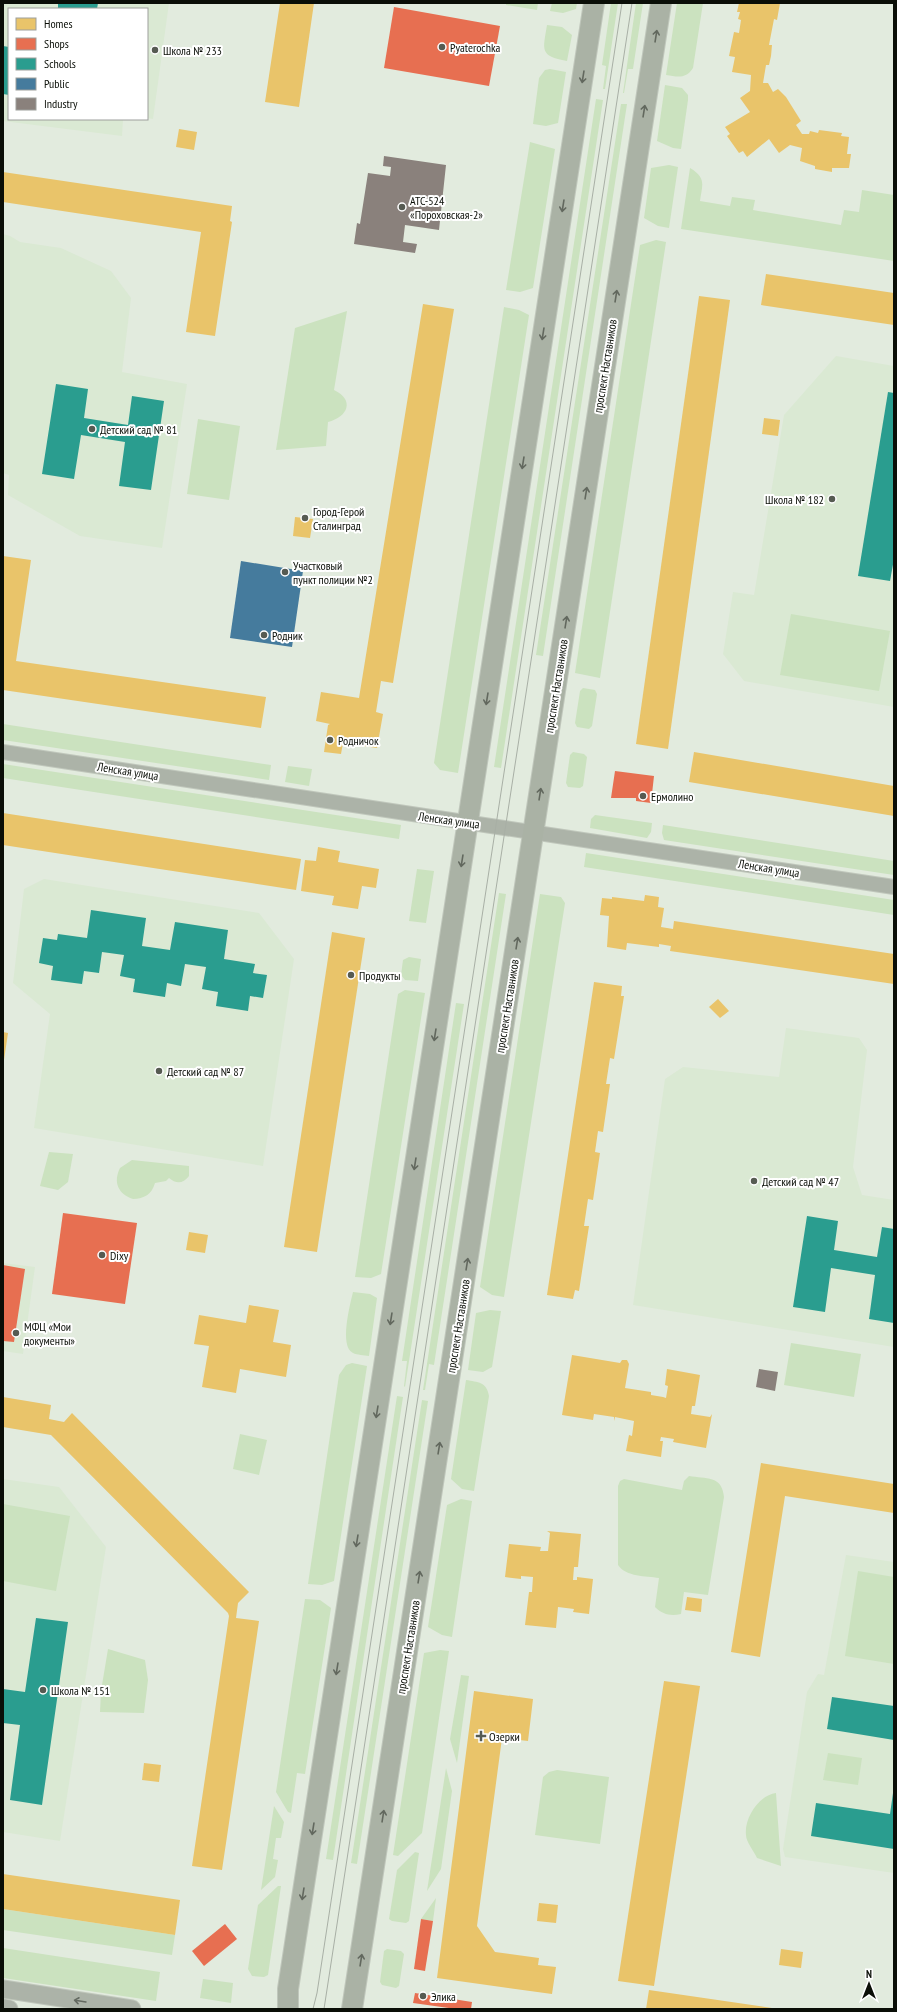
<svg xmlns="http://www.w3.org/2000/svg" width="897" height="2012" viewBox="0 0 897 2012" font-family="'PT Sans Narrow',sans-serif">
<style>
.built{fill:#dae9d3}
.green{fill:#cbe2bf}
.homes{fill:#e9c46a}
.shops{fill:#e76f51}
.schools{fill:#2a9d8f}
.public{fill:#457b9d}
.industry{fill:#8a817c}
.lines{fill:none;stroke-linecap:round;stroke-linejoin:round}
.minor-casing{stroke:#c0c7bc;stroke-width:16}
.tertiary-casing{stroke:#c0c7bc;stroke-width:19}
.secondary-casing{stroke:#c0c7bc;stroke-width:22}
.minor{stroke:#acb3a8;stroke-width:14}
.tertiary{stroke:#acb3a8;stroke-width:17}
.secondary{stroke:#aab2a5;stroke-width:20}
.tram{stroke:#a8afa5;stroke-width:1}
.oneway{stroke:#62685e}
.oneway2{stroke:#636960}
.poi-dot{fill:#565b52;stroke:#fff;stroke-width:1.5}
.labels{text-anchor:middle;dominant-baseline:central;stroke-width:4;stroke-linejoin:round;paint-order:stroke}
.poi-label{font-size:12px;fill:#0a0e07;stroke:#fff;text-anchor:start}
.street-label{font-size:12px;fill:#0a0e07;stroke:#fff}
</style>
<rect width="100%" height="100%" fill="#e2ebde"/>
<!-- built -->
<g class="built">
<polygon points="3,3 169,3 153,119 147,118 147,9 9,9 9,119 123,119 122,136 3,121"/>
<polygon points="3,234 10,236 20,242 61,248 111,271 131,298 122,372 187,384 162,548 80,536 8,495 9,475 3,473"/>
<polygon points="836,356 894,366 894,707 744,681 723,654 733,592 754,595 784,415"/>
<polygon points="44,879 259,913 294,959 263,1166 34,1128 50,1014 13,983 24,889"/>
<polygon points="786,1028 859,1038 867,1050 853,1167 862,1195 894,1200 894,1347 633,1305 665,1079 683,1067 779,1077"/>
<polygon points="3,1263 35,1267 23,1354 3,1351"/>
<polygon points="3,1479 59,1487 106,1547 60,1841 3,1832"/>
<polygon points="846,1555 894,1562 894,1873 785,1857 783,1849 807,1692 818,1674 824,1675"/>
</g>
<!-- green -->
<g class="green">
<polygon points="506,3 538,3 537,10 506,5"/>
<polygon points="552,3 577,3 576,9 563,13 550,11"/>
<polygon points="611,3 618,3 605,89 603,89 606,66 602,65"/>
<polygon points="636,3 643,3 633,69 628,69 624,93 623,93"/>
<path d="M 677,3 L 703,3 L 693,68 C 686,79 678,77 666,75 Z"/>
<path d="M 547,25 L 562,27 L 572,35 L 567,61 C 539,56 543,50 547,25 Z"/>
<polygon points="550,69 566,72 558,123 546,126 533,124 539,78 545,70"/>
<polygon points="665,85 682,88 688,95 688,100 681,149 673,148 657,141"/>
<polygon points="596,99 603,100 501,768 494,767"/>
<polygon points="621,104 627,104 543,656 536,655"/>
<polygon points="530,142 555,149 533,288 520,292 506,290"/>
<polygon points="669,165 678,167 669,228 658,226 644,218 651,168"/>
<path d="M 690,168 C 707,178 702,185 700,201 L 730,206 L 732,197 L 755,200 L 753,210 L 841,225 L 844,210 L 859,212 L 862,190 L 894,195 L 894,261 L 681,229 Z"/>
<polygon points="656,240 666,242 600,678 575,673 640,245"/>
<polygon points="504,307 519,310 529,315 458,773 440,770 434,763"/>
<path d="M 347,311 L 334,390 C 355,400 348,417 328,422 L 326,446 L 276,450 L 295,328 Z"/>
<polygon points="198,419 240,426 229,500 187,494"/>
<polygon points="791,614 890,631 879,691 780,675"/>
<polygon points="583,688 595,690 597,694 592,726 589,729 577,727 575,723 580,691"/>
<polygon points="3,724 271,765 269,780 3,740"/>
<polygon points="573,752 584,754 587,757 583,786 580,788 568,787 566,783 570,755"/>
<polygon points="3,764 401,825 399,839 3,778"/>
<polygon points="288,766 312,769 309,786 285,782"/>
<polygon points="595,815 652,823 651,832 647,838 590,828 591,819"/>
<polygon points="663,825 894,861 894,875 664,840 662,833"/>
<polygon points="586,853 894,900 894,915 584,867"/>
<polygon points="417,869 434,871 426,923 409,921"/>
<polygon points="499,893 506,894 434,1365 429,1364 425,1390 423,1390"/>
<polygon points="540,894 561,897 565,903 504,1297 492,1295 480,1287"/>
<polygon points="409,957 421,959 418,981 405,980 401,975 403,960"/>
<polygon points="405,990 425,993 381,1274 371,1278 355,1277 398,994"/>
<polygon points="456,1003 464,1004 405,1387 404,1386 407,1361 402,1361"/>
<polygon points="49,1152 73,1154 68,1182 58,1190 40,1186"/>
<path d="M 132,1160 L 189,1166 L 189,1176 C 183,1184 176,1184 169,1178 L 166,1181 L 155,1183 C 152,1194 144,1199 133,1199 C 118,1194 113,1182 120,1168 Z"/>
<path d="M 353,1292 L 370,1294 L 377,1298 L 369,1356 C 364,1355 357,1355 353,1353 C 339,1346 350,1305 353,1292 Z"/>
<polygon points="490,1310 501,1311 492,1367 483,1372 468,1370 476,1313"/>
<polygon points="791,1343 861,1354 854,1397 784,1385"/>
<polygon points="352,1363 367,1366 334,1581 322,1585 308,1584 339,1375 346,1365"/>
<path d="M 466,1380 C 478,1382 487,1382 489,1396 L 474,1491 L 462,1489 L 451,1479 Z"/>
<polygon points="397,1396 403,1397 333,1860 326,1859"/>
<polygon points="422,1400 428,1401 357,1864 351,1863"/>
<polygon points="240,1434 267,1440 259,1475 233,1469"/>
<path d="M 689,1476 C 706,1479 722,1475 724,1497 L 708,1595 L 684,1592 L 681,1614 C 671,1616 663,1615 655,1607 L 659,1578 C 646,1576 626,1577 618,1565 L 618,1486 L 620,1481 L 624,1479 L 682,1490 L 684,1481 Z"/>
<polygon points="461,1499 472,1501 452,1637 442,1635 428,1627 447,1505"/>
<polygon points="3,1504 70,1516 56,1591 3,1581"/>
<polygon points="858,1571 894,1577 894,1664 845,1656"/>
<polygon points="305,1599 320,1600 331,1608 305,1774 297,1773 291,1813 288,1812 276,1792"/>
<polygon points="108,1649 145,1660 148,1680 144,1713 100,1712 101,1691"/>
<polygon points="440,1650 449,1651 422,1833 398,1856 393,1855 424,1653"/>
<polygon points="461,1675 469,1676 457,1763 450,1739"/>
<polygon points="828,1753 862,1758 858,1785 823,1780"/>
<polygon points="446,1768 452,1791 441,1869 427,1891"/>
<polygon points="557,1770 609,1777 600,1844 535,1835 543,1777 549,1772"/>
<path d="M 776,1793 L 781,1866 L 757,1858 C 754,1851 746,1842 746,1835 C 744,1818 759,1795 776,1793 Z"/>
<polygon points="274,1806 284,1822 281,1838 276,1838 273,1859 278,1860 275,1877 261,1890"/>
<polygon points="415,1852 419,1853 409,1921 406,1923 392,1921 389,1919 397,1870"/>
<polygon points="278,1886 281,1886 268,1975 264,1977 252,1976 248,1969 258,1905"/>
<polygon points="436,1898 433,1921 421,1919"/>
<polygon points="3,1909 175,1935 172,1955 3,1930"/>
<polygon points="3,1948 160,1972 156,2001 3,1978"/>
<polygon points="387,1949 401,1951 404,1954 399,1986 396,1988 382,1985 380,1982 384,1951"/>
<polygon points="203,1979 233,1983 231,2003 200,1998"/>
</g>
<!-- homes -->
<g class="homes">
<polygon points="280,3 314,3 299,107 265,102"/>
<polygon points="739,3 780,3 777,20 774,19 769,45 772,45 771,56 769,65 766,65 763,83 768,83 773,92 778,89 786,97 801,121 796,125 802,134 809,134 810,131 818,133 819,130 842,133 841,136 849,137 847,154 851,154 849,168 832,168 832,172 815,169 815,166 800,161 802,148 790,145 779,153 769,139 747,157 743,151 739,153 727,136 730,134 725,127 750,112 740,98 750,91 751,75 732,72 735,57 729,56 734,32 739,33 741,20 738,19 740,12 737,12"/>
<polygon points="179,129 197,132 194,150 176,147"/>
<polygon points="3,172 232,206 230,221 232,222 215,336 186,332 201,232 3,202"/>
<polygon points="766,274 894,293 894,325 761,305"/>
<polygon points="699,296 730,300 668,749 636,744"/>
<polygon points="423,304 454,309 393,683 381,681 376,712 383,714 377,748 343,743 341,754 324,752 328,725 330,724 316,721 321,692 359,698"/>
<polygon points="764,418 780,420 778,436 762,434"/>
<polygon points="295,517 313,519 310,538 293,536"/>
<polygon points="3,556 31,560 16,661 266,697 261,728 3,690"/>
<polygon points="694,752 894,786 894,816 689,782"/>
<polygon points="3,813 301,859 296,890 3,845"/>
<polygon points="318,847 340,851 338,862 379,869 376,888 362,886 358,909 332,905 334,896 301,891 305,860 316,861"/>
<polygon points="645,895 659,897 658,907 664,908 661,927 673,929 674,921 894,954 894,984 670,951 671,946 659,944 659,947 627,943 626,950 607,947 609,916 600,915 602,898 612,899 612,897 644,901"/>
<polygon points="332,932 365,938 317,1252 284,1247"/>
<polygon points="594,982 622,986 621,996 624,996 614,1059 610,1058 606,1084 610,1084 603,1132 598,1131 595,1152 600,1153 593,1200 588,1199 584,1226 589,1226 579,1291 575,1290 573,1299 547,1295"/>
<polygon points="718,999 729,1011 720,1018 709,1007"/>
<polygon points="3,1032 8,1033 4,1060 3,1060"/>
<polygon points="189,1232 208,1235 205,1253 186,1250"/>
<polygon points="249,1305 279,1310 273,1342 291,1345 286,1377 240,1369 236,1393 202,1387 209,1346 194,1344 199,1315 246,1323"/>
<polygon points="572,1355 620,1363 622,1360 627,1360 629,1364 625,1388 651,1392 651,1395 663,1397 666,1398 668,1386 665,1385 667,1369 700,1375 695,1406 692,1406 691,1414 710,1417 712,1414 706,1448 673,1442 674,1439 661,1437 660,1441 663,1441 661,1457 626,1451 629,1435 632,1436 634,1421 615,1417 614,1421 614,1417 594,1414 593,1420 562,1415"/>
<polygon points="3,1397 51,1405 49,1419 64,1422 72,1413 249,1592 238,1603 236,1618 259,1621 222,1870 192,1866 229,1616 228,1613 51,1435 3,1427"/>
<polygon points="761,1463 894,1484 894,1513 785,1496 760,1657 731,1652"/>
<polygon points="547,1531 581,1534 578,1567 574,1567 573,1580 577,1580 577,1577 593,1579 589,1614 573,1612 574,1609 558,1607 556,1628 525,1625 529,1592 532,1592 533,1577 521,1576 521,1579 505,1577 509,1544 541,1547 540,1551 548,1551 550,1533"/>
<polygon points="687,1597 702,1599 701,1612 685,1610"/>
<polygon points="664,1681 700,1686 654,1986 618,1981"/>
<polygon points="474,1691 533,1699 528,1741 502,1738 477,1926 495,1952 539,1958 538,1965 556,1967 552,1994 437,1978"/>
<polygon points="144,1763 161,1765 159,1782 142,1780"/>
<polygon points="3,1874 180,1900 175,1935 3,1909"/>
<polygon points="539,1903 558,1905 556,1923 537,1921"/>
<polygon points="781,1949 803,1952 801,1968 779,1965"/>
<polygon points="649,1990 772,2008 772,2009 646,2009"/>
</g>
<!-- shops -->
<g class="shops">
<polygon points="394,7 500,26 489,86 384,68"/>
<polygon points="615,771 654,776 651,803 636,801 636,798 611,798"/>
<polygon points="63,1213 137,1223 125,1304 52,1294"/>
<polygon points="3,1265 25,1269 14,1342 3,1341"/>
<polygon points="421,1919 433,1921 425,1971 414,1969"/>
<polygon points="225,1924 237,1939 204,1966 192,1951"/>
<polygon points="415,1993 472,2002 471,2009 456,2009 413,2003"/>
</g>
<!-- schools -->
<g class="schools">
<polygon points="58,3 98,3 97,9 58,9"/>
<polygon points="3,46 9,47 9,95 3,94"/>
<polygon points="56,384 88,389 84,418 128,425 132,396 164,401 151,490 119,486 125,442 81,435 74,479 42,474"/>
<polygon points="888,392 894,393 894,559 890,581 858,576"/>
<polygon points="91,910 146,918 142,946 170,950 175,922 228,930 224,959 255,964 253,973 267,975 263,998 250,996 248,1011 216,1006 218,992 202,989 206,967 185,964 181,986 167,983 165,997 133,992 135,979 120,976 124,955 102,952 99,973 84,971 82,984 51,980 53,966 39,963 43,938 57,940 58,934 87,938"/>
<polygon points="807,1216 838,1221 834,1250 877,1257 882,1227 894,1229 894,1323 869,1319 875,1275 831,1268 825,1312 793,1307"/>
<polygon points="36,1618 68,1622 42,1805 10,1800 20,1725 3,1723 3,1689 25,1692"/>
<polygon points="832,1697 894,1706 894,1740 827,1729"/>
<polygon points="893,1793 894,1849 811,1836 816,1803 890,1814"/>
</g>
<!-- public -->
<polygon class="public" points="241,561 303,571 292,647 230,638"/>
<!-- industry -->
<g class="industry">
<polygon points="384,156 446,165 439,230 405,225 403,242 417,244 415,253 354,244 357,223 360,224 368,173 390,176 391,167 383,166"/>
<polygon points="759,1369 778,1372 775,1391 756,1387"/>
</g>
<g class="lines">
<!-- minor casing -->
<g class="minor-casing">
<polyline id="minor" points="3,752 894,887"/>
</g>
<!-- tertiary casing -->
<g class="tertiary-casing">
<g id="tertiary">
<polyline points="3,1989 132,2009"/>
<polyline points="3,2008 9,2009"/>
</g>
</g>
<!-- secondary casing -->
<g class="secondary-casing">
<g id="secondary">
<polyline points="288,2009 288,1989 594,3"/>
<polyline points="352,2009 661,3"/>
</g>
</g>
<!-- minor -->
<use href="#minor" class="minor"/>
<!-- tertiary -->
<use href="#tertiary" class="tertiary"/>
<!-- secondary -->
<use href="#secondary" class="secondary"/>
<!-- tram -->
<g class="tram">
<polyline points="313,2009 317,1993 622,3"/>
<polyline points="324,2009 632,3"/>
</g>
</g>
<!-- one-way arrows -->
<defs><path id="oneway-shaft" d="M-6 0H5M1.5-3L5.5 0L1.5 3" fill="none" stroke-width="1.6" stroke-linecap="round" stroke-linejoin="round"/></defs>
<g class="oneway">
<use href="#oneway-shaft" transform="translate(656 36) rotate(-81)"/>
<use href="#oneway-shaft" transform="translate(583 77) rotate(99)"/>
<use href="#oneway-shaft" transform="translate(644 111) rotate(-81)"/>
<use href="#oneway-shaft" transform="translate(563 206) rotate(99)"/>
<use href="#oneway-shaft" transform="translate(616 296) rotate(-81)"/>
<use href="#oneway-shaft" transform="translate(543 334) rotate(99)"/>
<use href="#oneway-shaft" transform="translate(523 463) rotate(99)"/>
<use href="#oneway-shaft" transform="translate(586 493) rotate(-81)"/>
<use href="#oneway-shaft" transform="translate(566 622) rotate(-81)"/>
<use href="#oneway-shaft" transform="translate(487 699) rotate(99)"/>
<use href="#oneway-shaft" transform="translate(540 794) rotate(-81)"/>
<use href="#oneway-shaft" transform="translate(462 861) rotate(99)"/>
<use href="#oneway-shaft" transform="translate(517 943) rotate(-81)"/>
<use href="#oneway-shaft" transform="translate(435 1035) rotate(99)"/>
<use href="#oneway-shaft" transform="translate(415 1164) rotate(99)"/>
<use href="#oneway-shaft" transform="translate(467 1264) rotate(-81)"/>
<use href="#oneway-shaft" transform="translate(391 1319) rotate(99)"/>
<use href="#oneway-shaft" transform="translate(377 1412) rotate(99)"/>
<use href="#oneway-shaft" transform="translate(439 1448) rotate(-81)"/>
<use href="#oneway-shaft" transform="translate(357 1541) rotate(99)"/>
<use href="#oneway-shaft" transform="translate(419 1577) rotate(-81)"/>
<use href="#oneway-shaft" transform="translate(337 1669) rotate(99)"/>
<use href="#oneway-shaft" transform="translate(383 1816) rotate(-81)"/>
<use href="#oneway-shaft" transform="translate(313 1829) rotate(99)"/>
<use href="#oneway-shaft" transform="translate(303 1894) rotate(99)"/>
<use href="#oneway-shaft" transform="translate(361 1960) rotate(-81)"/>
</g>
<use class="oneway2" href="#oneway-shaft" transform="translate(80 2001) rotate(-171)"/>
<!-- markers -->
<g class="poi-dot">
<circle cx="442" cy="47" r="4"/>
<circle cx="155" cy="50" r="4"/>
<circle cx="402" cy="207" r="4"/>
<circle cx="92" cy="429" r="4"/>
<circle cx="832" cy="499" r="4"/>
<circle cx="305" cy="518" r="4"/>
<circle cx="285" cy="572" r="4"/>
<circle cx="264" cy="635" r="4"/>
<circle cx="330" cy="740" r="4"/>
<circle cx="643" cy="796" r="4"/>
<circle cx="351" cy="975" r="4"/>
<circle cx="159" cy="1071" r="4"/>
<circle cx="754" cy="1181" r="4"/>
<circle cx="102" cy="1255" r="4"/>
<circle cx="16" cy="1333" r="4"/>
<circle cx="43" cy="1690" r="4"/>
<path d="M479 1730h4v4h4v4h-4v4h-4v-4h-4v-4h4z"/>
<circle cx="423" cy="1996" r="4"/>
</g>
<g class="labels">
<!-- poi labels -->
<g class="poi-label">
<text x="450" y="47">Pyaterochka</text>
<text x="163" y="50">Школа № 233</text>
<text x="410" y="200">АТС-524<tspan x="410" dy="14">«Пороховская-2»</tspan></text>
<text x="100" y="429">Детский сад № 81</text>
<text x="824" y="499" text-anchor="end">Школа № 182</text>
<text x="313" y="511">Город-Герой<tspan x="313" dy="14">Сталинград</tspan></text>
<text x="293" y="565">Участковый<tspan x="293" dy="14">пункт полиции №2</tspan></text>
<text x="272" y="635">Родник</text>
<text x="338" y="740">Родничок</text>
<text x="651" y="796">Ермолино</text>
<text x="359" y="975">Продукты</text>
<text x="167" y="1071">Детский сад № 87</text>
<text x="762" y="1181">Детский сад № 47</text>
<text x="110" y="1255">Dixy</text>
<text x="24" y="1326">МФЦ «Мои<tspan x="24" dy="14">документы»</tspan></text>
<text x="51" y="1690">Школа № 151</text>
<text x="489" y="1736">Озерки</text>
<text x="431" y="1996">Элика</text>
</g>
<!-- street labels -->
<g class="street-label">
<text transform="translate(605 366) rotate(-81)">проспект Наставников</text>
<text transform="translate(556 686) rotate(-81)">проспект Наставников</text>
<text transform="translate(128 771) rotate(9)">Ленская улица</text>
<text transform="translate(449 820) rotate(8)">Ленская улица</text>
<text transform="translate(769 868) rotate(9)">Ленская улица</text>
<text transform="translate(507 1006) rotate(-81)">проспект Наставников</text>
<text transform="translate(458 1326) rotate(-81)">проспект Наставников</text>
<text transform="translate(408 1647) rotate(-81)">проспект Наставников</text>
</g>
</g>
<!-- border -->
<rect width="897" height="2012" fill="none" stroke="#0a0e07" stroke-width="8"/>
<!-- legend -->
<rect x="8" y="8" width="140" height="112" fill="#ffffff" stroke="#9d9f9c"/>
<rect x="16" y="18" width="20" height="12" fill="#e9c46a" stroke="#9d9f9c"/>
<text x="44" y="28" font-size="12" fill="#0a0e07">Homes</text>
<rect x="16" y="38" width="20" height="12" fill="#e76f51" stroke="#9d9f9c"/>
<text x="44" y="48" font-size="12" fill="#0a0e07">Shops</text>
<rect x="16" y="58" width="20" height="12" fill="#2a9d8f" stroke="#9d9f9c"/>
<text x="44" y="68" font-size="12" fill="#0a0e07">Schools</text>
<rect x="16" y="78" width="20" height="12" fill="#457b9d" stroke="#9d9f9c"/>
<text x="44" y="88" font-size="12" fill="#0a0e07">Public</text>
<rect x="16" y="98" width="20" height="12" fill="#8a817c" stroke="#9d9f9c"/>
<text x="44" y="108" font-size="12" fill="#0a0e07">Industry</text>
<!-- north arrow -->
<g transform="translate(869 1984)" stroke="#ffffff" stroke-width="3" paint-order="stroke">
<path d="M0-3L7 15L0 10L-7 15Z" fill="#0a0e07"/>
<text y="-6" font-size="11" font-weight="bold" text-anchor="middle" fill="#0a0e07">N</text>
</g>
</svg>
